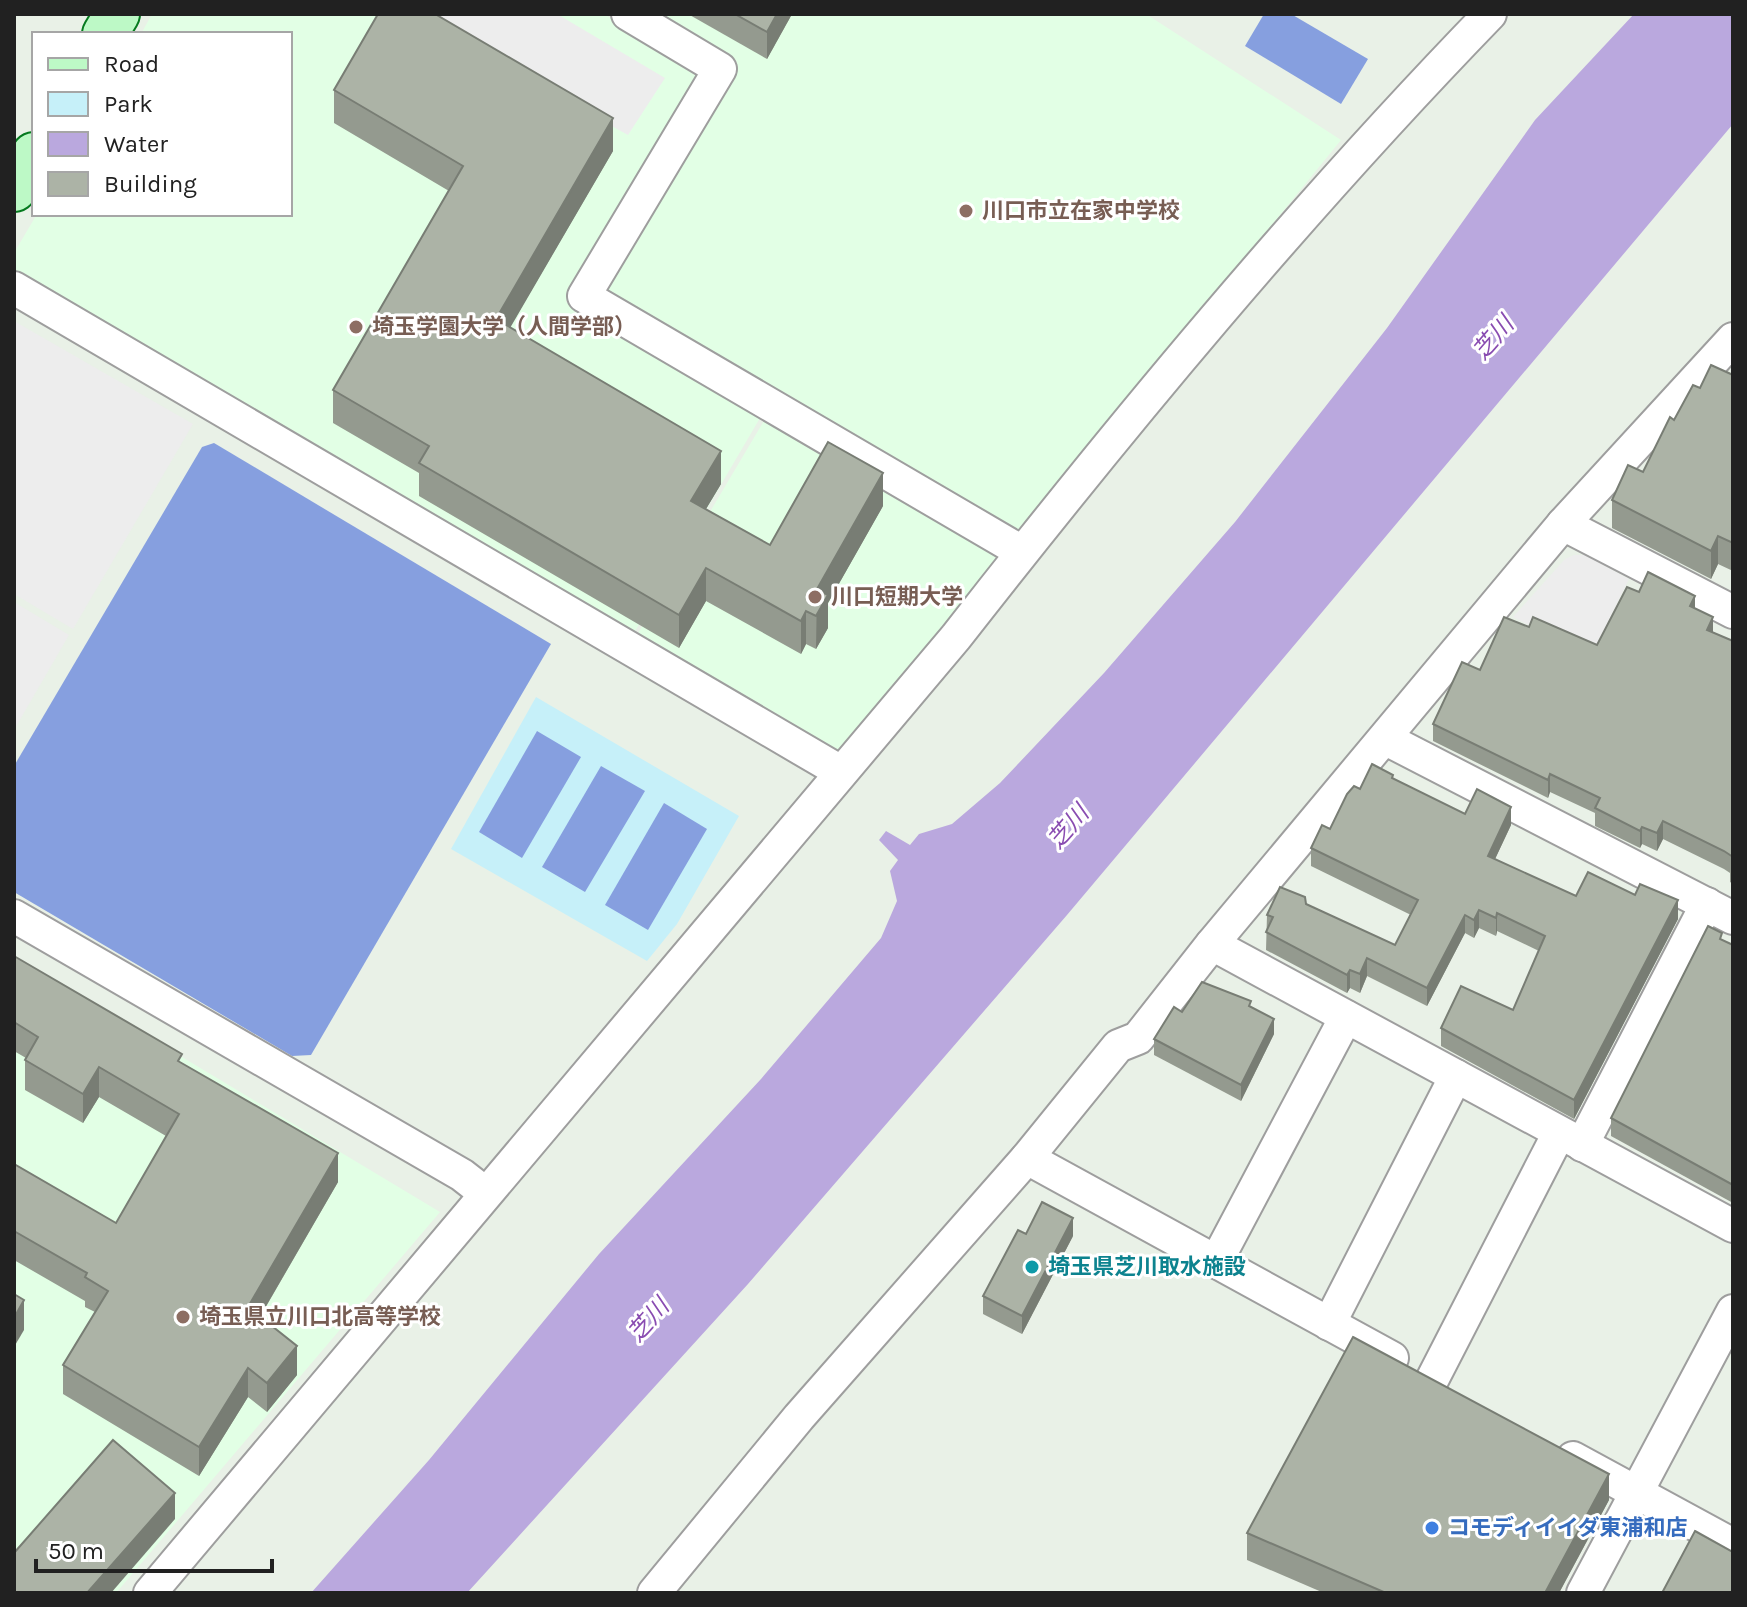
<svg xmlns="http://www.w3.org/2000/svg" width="1747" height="1607" viewBox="0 0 1747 1607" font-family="Karla,'Noto Sans JP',sans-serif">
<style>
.education{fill:#e2ffe5}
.park{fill:#c6f0f9}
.pitch{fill:#869fdf}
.parking{fill:#ededed}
.water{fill:#baa8de}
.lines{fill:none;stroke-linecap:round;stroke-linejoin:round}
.street-casing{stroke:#9e9e9e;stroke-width:36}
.secondary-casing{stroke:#067a1f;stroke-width:48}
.street{stroke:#fff;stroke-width:32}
.secondary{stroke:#bdf9c6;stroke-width:44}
.wall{fill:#949a8f}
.shaded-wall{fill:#787d74}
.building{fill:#acb3a6;stroke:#787d74;stroke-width:2}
.education-dot{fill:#8d6e63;stroke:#fff;stroke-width:3}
.culture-dot{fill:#0f9aa8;stroke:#fff;stroke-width:3}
.shop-dot{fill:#3f7fe0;stroke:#fff;stroke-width:3}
.labels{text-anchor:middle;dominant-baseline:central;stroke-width:6;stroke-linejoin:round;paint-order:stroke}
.education-label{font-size:22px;font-weight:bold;fill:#785e54;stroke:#fff;text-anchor:start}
.culture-label{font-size:22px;font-weight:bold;fill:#0d838f;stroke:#fff;text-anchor:start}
.shop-label{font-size:22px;font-weight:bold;fill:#366cbe;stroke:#fff;text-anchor:start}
.water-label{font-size:24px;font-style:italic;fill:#894cb1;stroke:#fff}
</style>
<rect width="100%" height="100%" fill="#e9f1e7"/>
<!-- education -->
<g class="education">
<polygon points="152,14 604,14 703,73 566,302 760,418 634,633 14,275 14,253 37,214 290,214 290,34 141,34"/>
<polygon points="656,14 1146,14 1341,140 1022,532 607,296 607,281 737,61"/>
<polygon points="765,419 1003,558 837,754 637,635"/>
<polygon points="14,956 440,1212 116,1593 14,1593"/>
</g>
<!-- park -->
<polygon class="park" points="536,697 739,816 677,924 647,961 451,849"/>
<!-- pitch -->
<g class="pitch">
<polygon points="1264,14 1291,14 1368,59 1341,104 1245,46"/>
<polygon points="214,443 551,644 311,1055 292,1056 14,892 14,766 202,447"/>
<polygon points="537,731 581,757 522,858 479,832"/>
<polygon points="601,766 645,791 585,892 542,867"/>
<polygon points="664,803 707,829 648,930 605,905"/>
</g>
<!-- parking -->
<g class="parking">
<polygon points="407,14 557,14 665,78 628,135"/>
<polygon points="14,321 193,424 73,629 14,594"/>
<polygon points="1574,555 1585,555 1629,579 1591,657 1513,617 1565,559"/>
<polygon points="14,602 69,635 14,730"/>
</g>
<!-- water -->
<polygon class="water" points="1634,14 1733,14 1733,124 1067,915 748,1284 467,1593 311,1593 429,1460 599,1254 761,1079 881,938 897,901 890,871 898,860 879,840 886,831 910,845 919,834 952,824 1000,783 1104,673 1235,522 1387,328 1535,120"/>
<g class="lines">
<!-- street casing -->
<g class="street-casing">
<g id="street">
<polyline points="628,14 720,69 584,296 1022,552"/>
<polyline points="14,288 841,772"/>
<polyline points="1563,524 1733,612"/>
<polyline points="1386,739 1733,918"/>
<polyline points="14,916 462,1175 485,1193"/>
<polyline points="1212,944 1733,1226"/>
<polyline points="1582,1145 1707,904"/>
<polyline points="1027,1158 1392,1358"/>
<polyline points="1216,1262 1346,1017"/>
<polyline points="1329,1324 1456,1076"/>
<polyline points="1432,1380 1559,1133"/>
<polyline points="1573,1458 1733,1545"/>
<path d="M 150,1593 L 956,637 C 1124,422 1300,210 1490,14"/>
<polyline points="654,1593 799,1417 1027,1158 1118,1046 1138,1038 1212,944 1563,524 1733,339"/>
<polyline points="1583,1593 1733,1311"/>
</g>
</g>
<!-- secondary casing -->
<g class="secondary-casing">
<g id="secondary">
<polyline points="105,34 117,14"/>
<polyline points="14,189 34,155"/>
</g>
</g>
<!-- street -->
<use href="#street" class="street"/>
<!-- secondary -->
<use href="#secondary" class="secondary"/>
</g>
<!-- wall -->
<g class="wall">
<polygon points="688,14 792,14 767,59"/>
<polygon points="334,90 613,151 510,327 721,484 706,509 770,545 883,506 828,603 828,628 816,649 806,644 801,654 706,601 679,648 419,496 419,473 333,423 333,390 449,191 334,123"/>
<polygon points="1733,375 1733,571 1718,564 1711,579 1612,528 1612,500 1643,472 1674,420 1700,388"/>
<polygon points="1639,592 1695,608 1713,632 1733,641 1733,884 1730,882 1730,873 1724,869 1663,839 1657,851 1642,844 1640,848 1595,826 1595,813 1550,792 1548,798 1433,741 1433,724 1480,670 1529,627 1597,645"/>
<polygon points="1393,779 1465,814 1511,825 1495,859 1576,896 1678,919 1574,1119 1441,1046 1441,1028 1513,1010 1539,951 1497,931 1496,936 1479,928 1474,938 1465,933 1427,1006 1367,976 1360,993 1350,988 1347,993 1266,950 1267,915 1306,904 1395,945 1411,915 1311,866 1311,848 1330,829 1360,789"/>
<polygon points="1722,940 1733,945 1733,1203 1611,1136 1611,1118"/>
<polygon points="14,956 182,1063 338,1182 260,1317 297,1375 267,1412 248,1397 199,1476 63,1394 63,1365 95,1312 85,1307 85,1301 14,1260 14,1164 116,1223 166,1136 99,1097 83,1123 25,1090 25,1060 26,1058 14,1051"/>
<polygon points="1251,1008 1274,1034 1241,1101 1154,1055 1154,1039 1182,1012"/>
<polygon points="1073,1236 1022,1334 983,1314 983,1296"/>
<polygon points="1609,1500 1559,1593 1324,1593 1247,1560 1247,1533"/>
</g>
<!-- shaded-wall -->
<g class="shaded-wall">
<polygon points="777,14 792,14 767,59 767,32"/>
<polygon points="613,118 613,151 496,352 496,319"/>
<polygon points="721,451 721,484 691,534 691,501"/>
<polygon points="883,473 883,506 828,603 828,628 816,649 817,589"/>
<polygon points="1718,536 1718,564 1711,579 1711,551"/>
<polygon points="706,568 706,601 679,648 679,615"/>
<polygon points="1695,596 1695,613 1690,606"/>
<polygon points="806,611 806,644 801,654 801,621"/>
<polygon points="1713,617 1713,635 1707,630"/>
<polygon points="1550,774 1550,792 1548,798 1548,780"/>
<polygon points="1511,807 1511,825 1488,874 1488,856"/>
<polygon points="1663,821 1663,839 1657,851 1657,833"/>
<polygon points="1642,827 1642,844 1640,848 1640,831"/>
<polygon points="1678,900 1678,919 1574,1119 1574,1100"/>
<polygon points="1479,910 1479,928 1474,938 1474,920"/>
<polygon points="1497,913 1497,931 1496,936 1496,918"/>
<polygon points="1465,915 1465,933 1427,1006 1427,988"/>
<polygon points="1367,958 1367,976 1360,993 1360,974"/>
<polygon points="1350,970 1350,988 1347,993 1347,975"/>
<polygon points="1274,1019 1274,1034 1241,1101 1241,1085"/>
<polygon points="99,1067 99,1097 83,1123 83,1094"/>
<polygon points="338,1153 338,1182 248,1337 248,1307"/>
<polygon points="1073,1218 1073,1236 1022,1334 1022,1316"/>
<polygon points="24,1300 24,1330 14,1347 14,1318"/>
<polygon points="297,1346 297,1375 267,1412 267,1383"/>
<polygon points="248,1368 248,1397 199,1476 199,1447"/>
<polygon points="1609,1474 1609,1500 1559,1593 1545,1593"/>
<polygon points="175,1493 175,1519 111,1593 87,1593"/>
</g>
<!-- building -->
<g class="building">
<polygon points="378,14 435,14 613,118 496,319 721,451 691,501 770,545 828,442 883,473 817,589 828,595 816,616 806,611 801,621 706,568 679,615 419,463 429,446 333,390 463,166 334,90"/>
<polygon points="735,14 777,14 767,32"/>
<polygon points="1711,365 1733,375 1733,543 1718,536 1711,551 1612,500 1628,465 1643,472 1670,417 1674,420 1693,385 1700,388"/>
<polygon points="1648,572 1695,596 1690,606 1713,617 1707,630 1733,641 1733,857 1724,851 1663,821 1657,833 1642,827 1640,831 1595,808 1600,798 1550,774 1548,780 1433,724 1462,662 1480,670 1504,617 1529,627 1533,617 1597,645 1627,587 1639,592"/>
<polygon points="1372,764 1393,775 1392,778 1465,814 1477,789 1511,807 1488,856 1576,896 1588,872 1635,895 1640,884 1678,900 1574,1100 1441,1028 1461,986 1513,1010 1545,936 1497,913 1496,918 1479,910 1474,920 1465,915 1427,988 1367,958 1360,974 1350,970 1347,975 1266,932 1273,917 1267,915 1280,887 1305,897 1306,904 1395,945 1418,900 1311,848 1322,825 1330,829 1347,794 1354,786 1360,789"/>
<polygon points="1708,926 1722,933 1720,939 1733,945 1733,1185 1611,1118"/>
<polygon points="14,956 182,1054 178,1061 338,1153 248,1307 297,1346 267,1383 248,1368 199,1447 63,1365 108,1291 85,1277 87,1273 14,1231 14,1164 116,1223 179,1114 99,1067 83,1094 25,1060 38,1037 14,1022"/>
<polygon points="1202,982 1251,1001 1249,1006 1274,1019 1241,1085 1154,1039 1174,1007 1182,1012"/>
<polygon points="1042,1202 1073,1218 1022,1316 983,1296 1018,1230 1026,1234"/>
<polygon points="14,1294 24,1300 14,1318"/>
<polygon points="1353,1337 1609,1474 1545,1593 1386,1593 1247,1533"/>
<polygon points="113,1440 175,1493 87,1593 14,1593 14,1553"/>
<polygon points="1695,1531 1733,1552 1733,1593 1662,1593"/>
</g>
<!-- markers -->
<g class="education-dot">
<circle cx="966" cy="211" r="8"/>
<circle cx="356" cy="327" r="8"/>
<circle cx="815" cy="597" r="8"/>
<circle cx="183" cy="1317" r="8"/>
</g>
<circle class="culture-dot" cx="1032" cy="1267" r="8"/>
<circle class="shop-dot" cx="1432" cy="1528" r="8"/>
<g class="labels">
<!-- education labels -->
<g class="education-label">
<text x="982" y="211">川口市立在家中学校</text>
<text x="372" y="327">埼玉学園大学（人間学部）</text>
<text x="831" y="597">川口短期大学</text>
<text x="199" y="1317">埼玉県立川口北高等学校</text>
</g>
<!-- culture labels -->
<g class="culture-label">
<text x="1048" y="1267">埼玉県芝川取水施設</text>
</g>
<!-- shop labels -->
<g class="shop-label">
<text x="1448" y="1528">コモディイイダ東浦和店</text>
</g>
<!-- water labels -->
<g class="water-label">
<text transform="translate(1493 338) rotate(-49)">芝川</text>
<text transform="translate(1068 827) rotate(-49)">芝川</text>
<text transform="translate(648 1320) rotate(-48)">芝川</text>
</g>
</g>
<!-- border -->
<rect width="1747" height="1607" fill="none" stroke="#212121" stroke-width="32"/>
<!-- legend -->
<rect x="32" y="32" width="260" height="184" fill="#ffffff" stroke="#a6a6a6" stroke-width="2"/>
<rect x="48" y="58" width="40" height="12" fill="#bdf9c6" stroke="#a6a6a6" stroke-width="2"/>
<text x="104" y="72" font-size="24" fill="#212121">Road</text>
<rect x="48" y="92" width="40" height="24" fill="#c6f0f9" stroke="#a6a6a6" stroke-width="2"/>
<text x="104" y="112" font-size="24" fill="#212121">Park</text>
<rect x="48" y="132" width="40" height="24" fill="#baa8de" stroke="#a6a6a6" stroke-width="2"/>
<text x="104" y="152" font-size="24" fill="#212121">Water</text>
<rect x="48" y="172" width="40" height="24" fill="#acb3a6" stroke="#a6a6a6" stroke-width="2"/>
<text x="104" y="192" font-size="24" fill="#212121">Building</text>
<!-- scale -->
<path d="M36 1559v12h236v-12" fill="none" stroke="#212121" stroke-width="4"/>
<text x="48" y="1559" font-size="24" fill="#212121" stroke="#ffffff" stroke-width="6" paint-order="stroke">50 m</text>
</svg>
